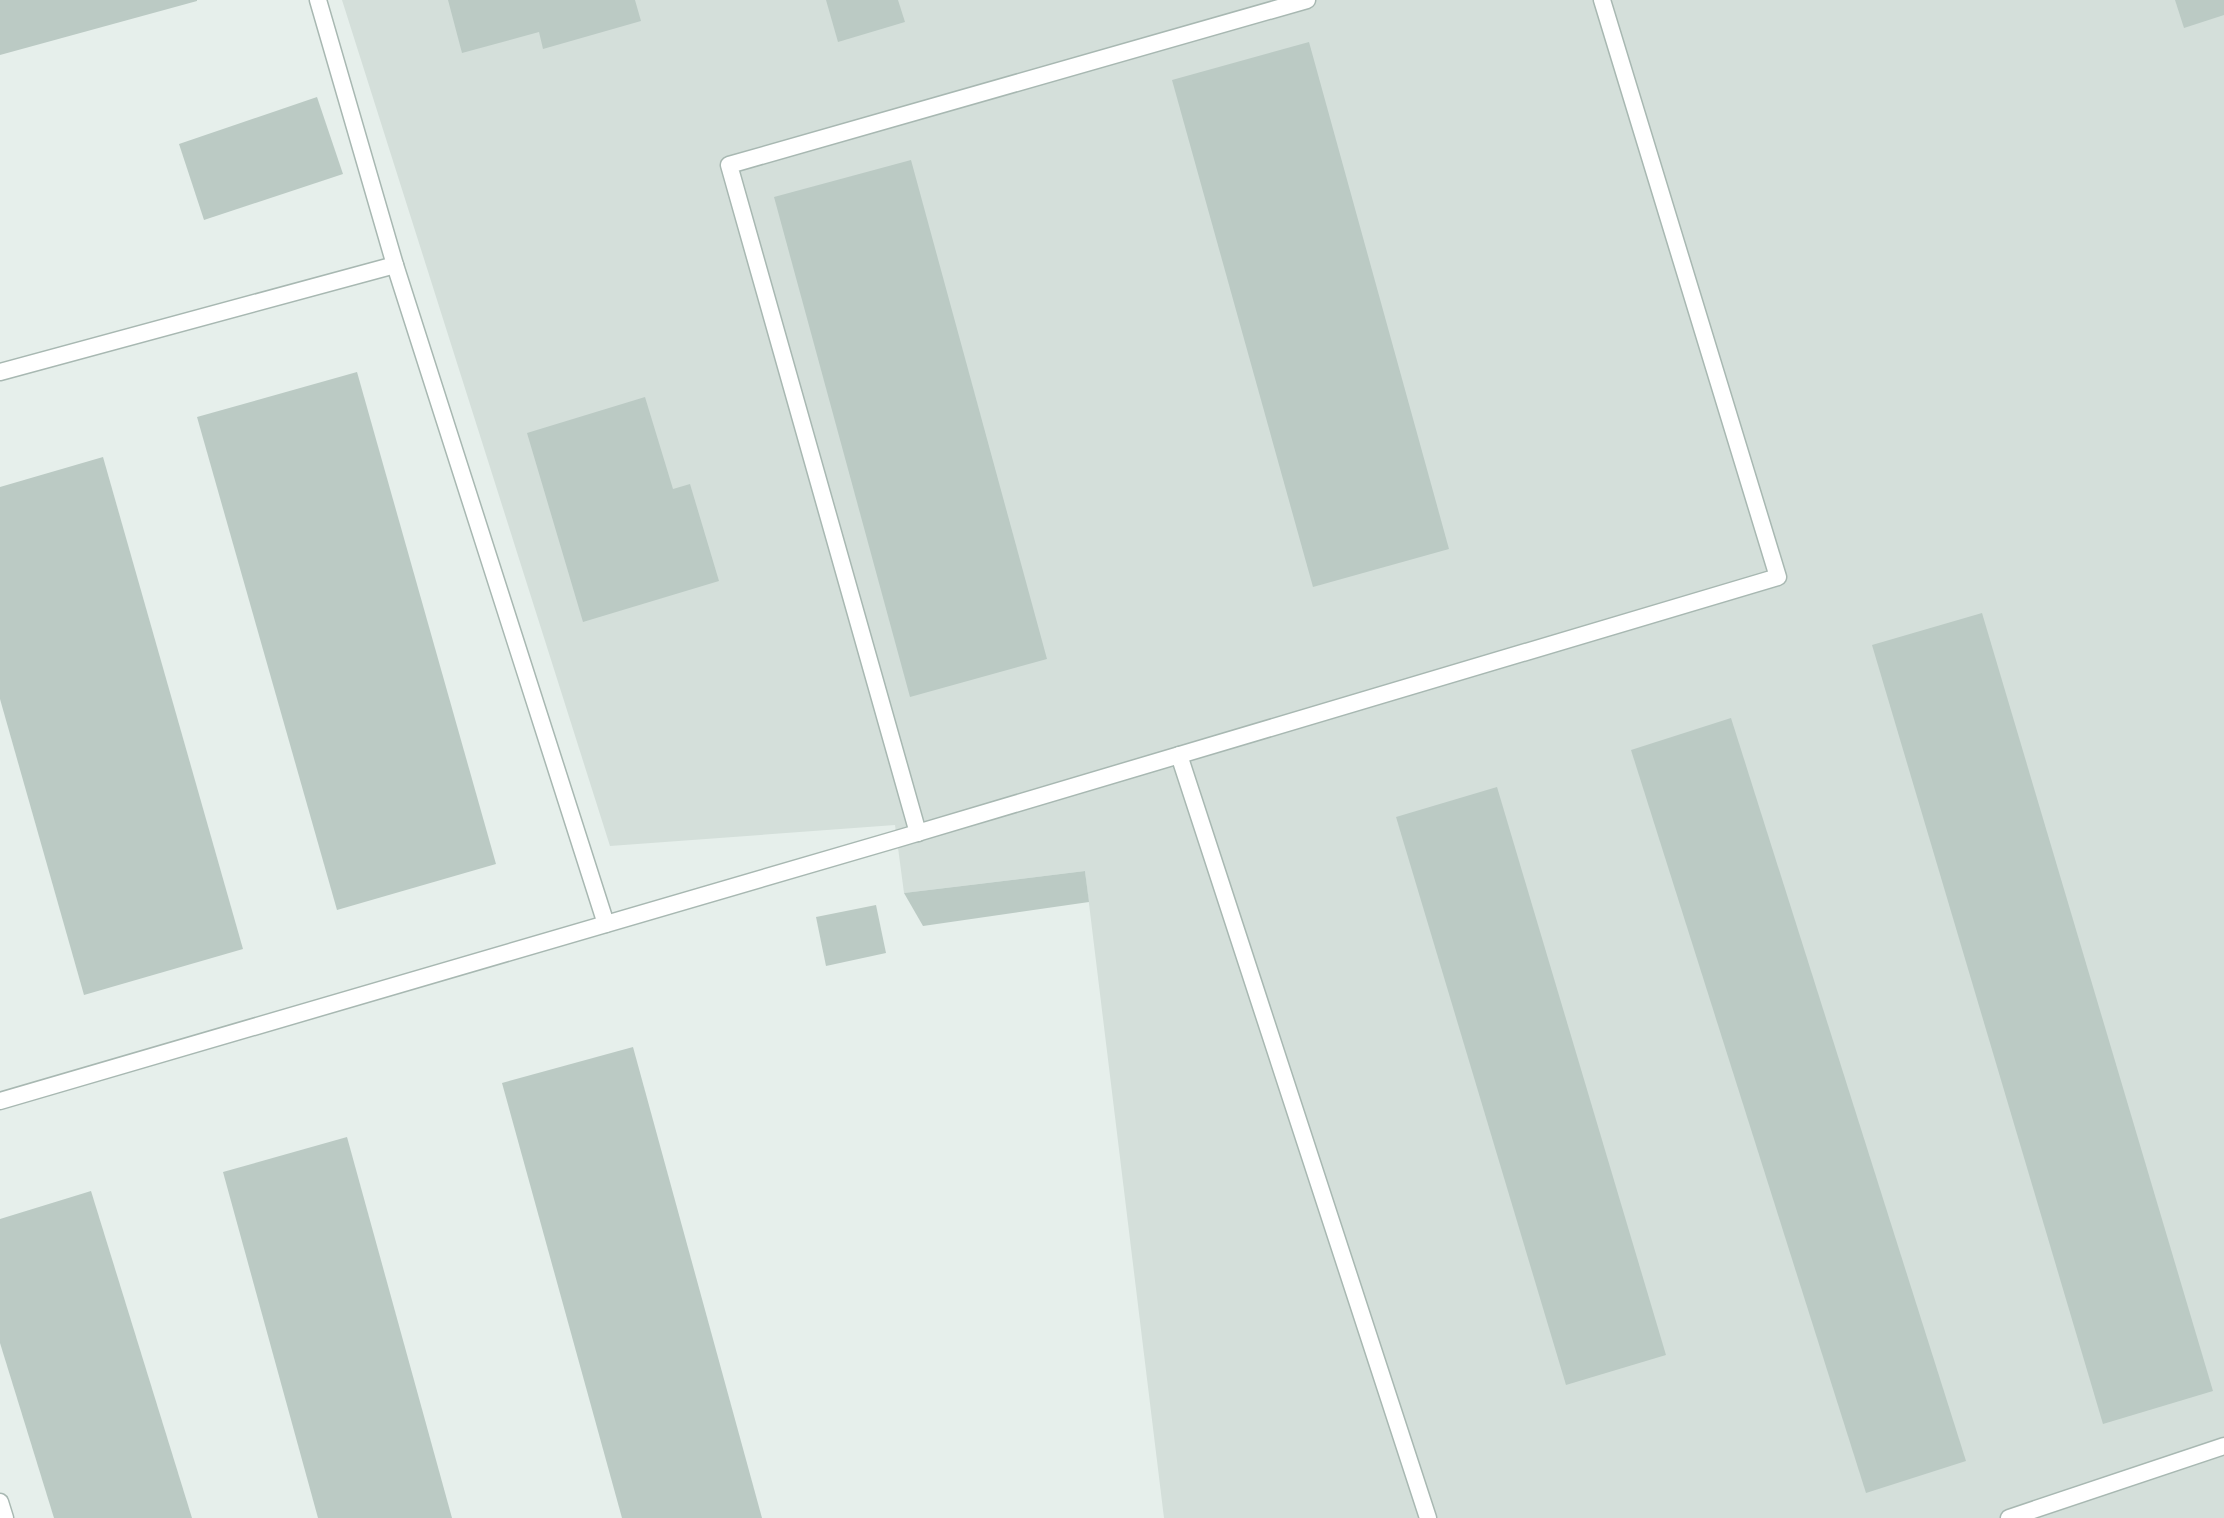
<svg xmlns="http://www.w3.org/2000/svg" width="2224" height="1518" viewBox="0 0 2224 1518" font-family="Helvetica,sans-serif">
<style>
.built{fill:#d4dfda}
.building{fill:#bbcac4}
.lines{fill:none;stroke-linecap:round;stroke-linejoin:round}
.lane-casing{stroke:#a8b8b2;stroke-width:19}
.lane{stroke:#fff;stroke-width:16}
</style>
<rect width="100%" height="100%" fill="#e6efeb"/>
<!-- built -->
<polygon class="built" points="342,0 2224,0 2224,1518 1164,1518 1085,871 904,893 895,825 610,846"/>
<!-- building -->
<g class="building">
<polygon points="0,0 197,0 197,1 0,55"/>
<polygon points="448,0 635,0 641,21 543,49 539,32 462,53"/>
<polygon points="826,0 898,0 905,22 838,42"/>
<polygon points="2175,0 2224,0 2224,15 2184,28"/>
<polygon points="1309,42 1449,549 1313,587 1172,80"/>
<polygon points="317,97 343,174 204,220 179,144"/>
<polygon points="911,160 1047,659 910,697 774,197"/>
<polygon points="357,372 496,864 337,910 197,417"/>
<polygon points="645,397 673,489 690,484 719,581 583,622 527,433"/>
<polygon points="103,457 243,949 84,995 0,699 0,487"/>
<polygon points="1982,613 2213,1391 2103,1424 1872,645"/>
<polygon points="1731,718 1966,1461 1866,1493 1631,750"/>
<polygon points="1497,787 1666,1355 1566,1385 1396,817"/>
<polygon points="1085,871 1089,902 923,926 904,893"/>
<polygon points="876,905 886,953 826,966 816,917"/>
<polygon points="633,1047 762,1518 622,1518 502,1083"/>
<polygon points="347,1137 452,1518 318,1518 223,1172"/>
<polygon points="91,1191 192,1518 54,1518 0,1343 0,1219"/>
</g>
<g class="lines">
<!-- lane casing -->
<g class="lane-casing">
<g id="lane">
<polyline points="318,0 395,265 606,924"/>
<polyline points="0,372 395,265"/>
<polyline points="1179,755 1428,1518"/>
<polyline points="918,833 729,165 1307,0"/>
<polyline points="0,1101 897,839 1778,577 1602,0"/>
<polyline points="0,1502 5,1518"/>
<polyline points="2009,1518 2224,1446"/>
</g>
</g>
<!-- lane -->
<use href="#lane" class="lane"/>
</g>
</svg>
